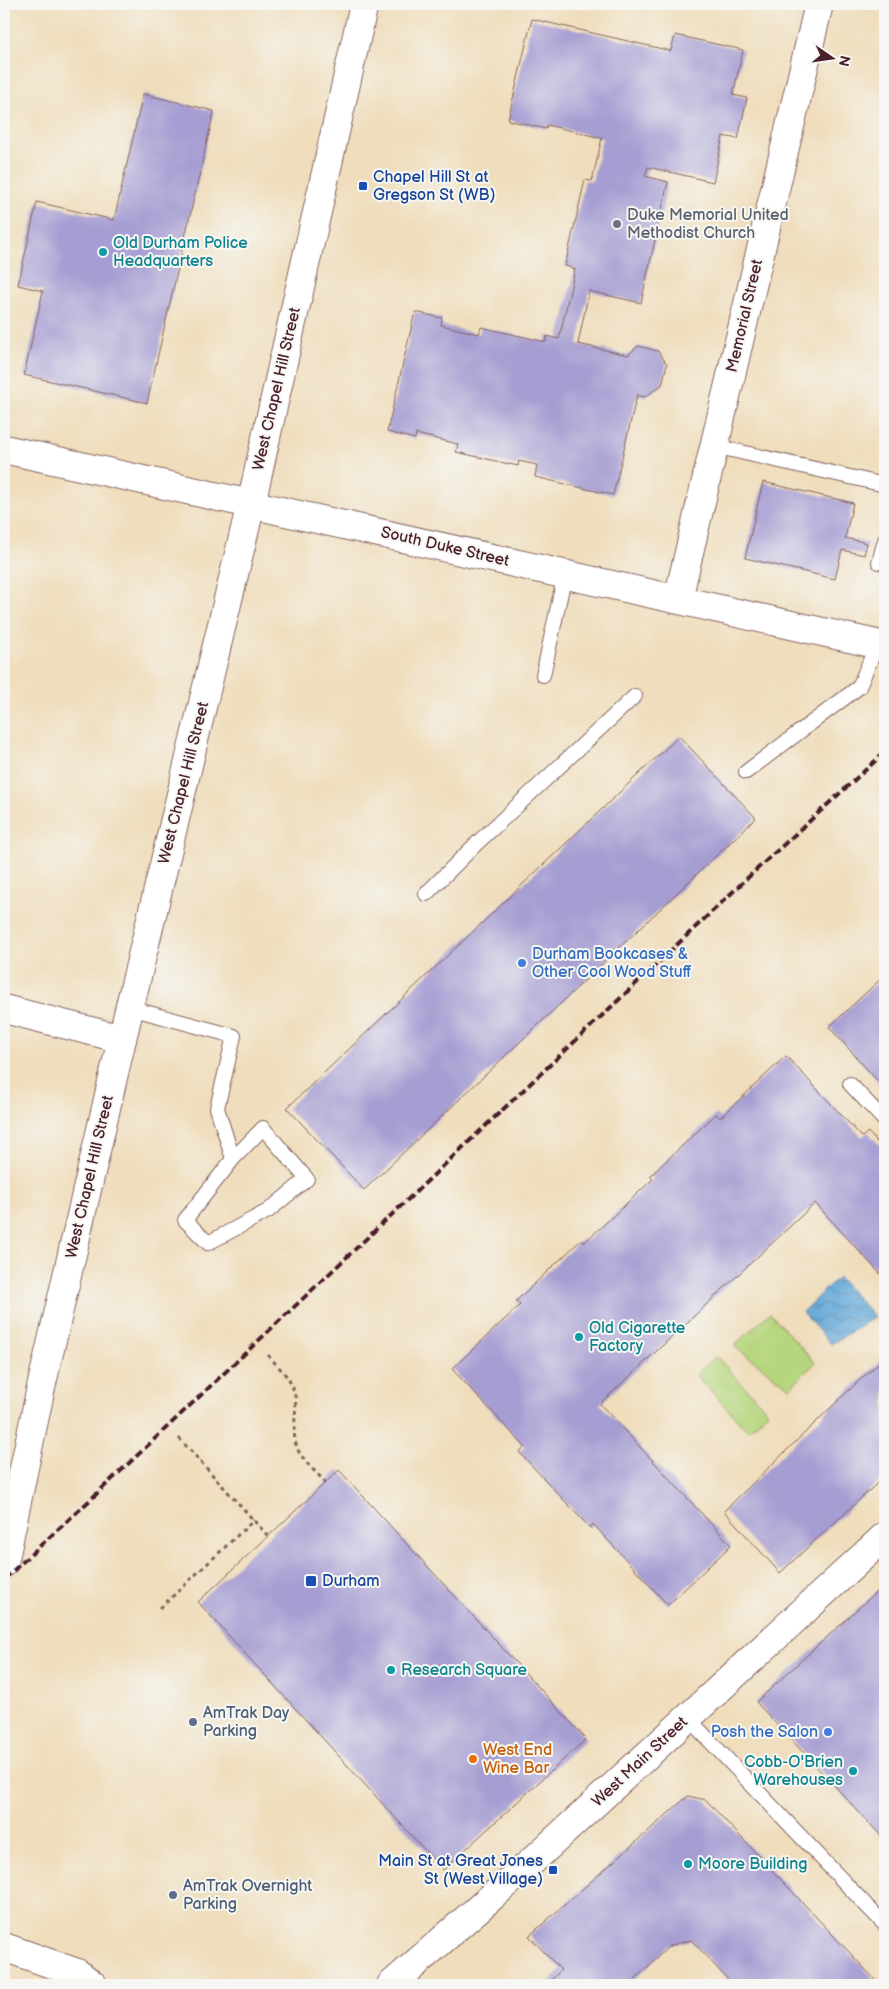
<svg xmlns="http://www.w3.org/2000/svg" width="889" height="1989" viewBox="0 0 889 1989" font-family="'Balsamiq Sans',sans-serif">
<style>
.grass{fill:#b6d67d;stroke:#807a54}
.water{fill:url(#water-waves);stroke:#566381}
.building{fill:#a69dd2}
.lines{fill:none;stroke-linecap:round;stroke-linejoin:round}
.service-casing{stroke:#84625d;stroke-width:16}
.minor-casing{stroke:#84625d;stroke-width:30}
.tertiary-casing{stroke:#84625d;stroke-width:30}
.secondary-casing{stroke:#84625d;stroke-width:30}
.primary-casing{stroke:#84625d;stroke-width:30}
.path{stroke:#84625d;stroke-width:3;stroke-dasharray:4 4;stroke-linecap:butt}
.service{stroke:#fff;stroke-width:14}
.minor{stroke:#fff;stroke-width:28}
.tertiary{stroke:#fff;stroke-width:28}
.secondary{stroke:#fff;stroke-width:28}
.primary{stroke:#fff;stroke-width:28}
.rail{stroke:#4a1f2b;stroke-width:4;stroke-dasharray:8 4;stroke-linecap:butt}
.transit-dot{fill:#1a4fb4;stroke:#f6f6f2;stroke-width:2}
.worship-dot{fill:#6b7280;stroke:#f6f6f2;stroke-width:2}
.culture-dot{fill:#0f9aa8;stroke:#f6f6f2;stroke-width:2}
.shop-dot{fill:#3f7fe0;stroke:#f6f6f2;stroke-width:2}
.service-dot{fill:#5c6f8a;stroke:#f6f6f2;stroke-width:2}
.food-dot{fill:#e8710a;stroke:#f6f6f2;stroke-width:2}
.labels{text-anchor:middle;dominant-baseline:central;stroke-width:4;stroke-linejoin:round;paint-order:stroke}
.transit-label{font-size:16px;fill:#164399;stroke:#f6f6f2;text-anchor:start}
.worship-label{font-size:16px;fill:#5b616d;stroke:#f6f6f2;text-anchor:start}
.culture-label{font-size:16px;fill:#0d838f;stroke:#f6f6f2;text-anchor:start}
.street-label{font-size:16px;fill:#4a1f2b;stroke:#f6f6f2}
.shop-label{font-size:16px;fill:#366cbe;stroke:#f6f6f2;text-anchor:start}
.service-label{font-size:16px;fill:#4e5e75;stroke:#f6f6f2;text-anchor:start}
.food-label{font-size:16px;fill:#c56008;stroke:#f6f6f2;text-anchor:start}
</style>
<defs>
<pattern id="water-waves" width="16" height="10" patternUnits="userSpaceOnUse" patternTransform="scale(1.25)"><rect width="16" height="10" fill="#62a7d7"/><path d="M0 5q4-4 8 0t8 0" fill="none" stroke="#5387af"/></pattern>
</defs>
<rect width="100%" height="100%" fill="#f6f6f2"/>
<filter id="ink" filterUnits="userSpaceOnUse"><feTurbulence type="fractalNoise" baseFrequency=".02" numOctaves="2"/><feDisplacementMap in="SourceGraphic" scale="10" xChannelSelector="R" yChannelSelector="G"/><feConvolveMatrix kernelMatrix="1 2 1 2 8 2 1 2 1" color-interpolation-filters="sRGB"/></filter>
<filter id="wash" filterUnits="userSpaceOnUse"><feTurbulence type="fractalNoise" baseFrequency=".0096" numOctaves="4" result="noise"/><feDisplacementMap in="SourceGraphic" scale="20" xChannelSelector="R" yChannelSelector="G"/><feGaussianBlur stdDeviation="1.12" result="paint"/><feColorMatrix in="noise" values="0 0 0 0 0 0 0 0 0 0 0 0 0 0 0 0 0 1.4 0 .05"/><feComposite in="paint" operator="in"/></filter>
<g filter="url(#wash)">
<rect width="100%" height="100%" fill="#efddbb"/>
<!-- grass -->
<g class="grass">
<polygon points="770,1313 815,1363 790,1388 734,1346"/>
<polygon points="716,1356 768,1412 748,1431 696,1375"/>
</g>
<!-- water -->
<polygon class="water" points="838,1277 875,1317 831,1344 802,1312"/>
<g id="blocks">
<!-- building -->
<g class="building">
<polygon points="532,19 671,51 675,35 743,50 733,95 747,98 738,139 723,136 713,182 648,167 645,176 668,182 641,303 589,291 578,344 628,355 638,346 658,351 667,364 662,385 645,397 637,395 613,495 535,477 537,465 519,461 518,466 456,452 458,444 416,434 415,439 387,432 415,312 442,318 441,325 479,334 481,327 546,342 547,336 559,339 575,269 565,266 585,180 592,181 602,138 547,125 546,129 508,120"/>
<polygon points="143,94 214,111 147,403 24,375 43,291 18,285 37,202 114,220"/>
<polygon points="763,482 853,503 845,538 867,543 864,555 842,550 835,579 745,558"/>
<polygon points="679,736 756,818 364,1190 287,1108"/>
<polygon points="885,975 885,1089 829,1027"/>
<polygon points="786,1056 862,1137 868,1132 885,1151 885,1279 815,1203 600,1404 731,1545 668,1605 593,1524 590,1528 519,1452 525,1447 452,1369 520,1305 516,1301 582,1239 585,1242 653,1179 650,1176 716,1114 720,1118"/>
<polygon points="885,1357 885,1476 780,1573 724,1511 847,1392"/>
<polygon points="339,1470 586,1739 443,1870 198,1602"/>
<polygon points="885,1584 885,1840 756,1702"/>
<polygon points="688,1796 706,1800 880,1985 733,1985 691,1940 669,1946 629,1985 549,1985 547,1984 561,1970 529,1936"/>
</g>
</g>
</g>
<g filter="url(#ink)">
<use href="#blocks" fill-opacity="0" stroke="#84625d" stroke-width="1"/>
<g class="lines">
<!-- service casing -->
<g class="service-casing">
<g id="service">
<polyline points="714,446 885,485"/>
<polyline points="879,562 885,540"/>
<polyline points="543,675 565,574"/>
<polyline points="746,772 859,687 877,644"/>
<polyline points="426,894 475,845 635,696"/>
<polyline points="130,1008 234,1036 217,1108 233,1159 185,1220 208,1243 268,1211 307,1179 263,1128 233,1159"/>
<polyline points="850,1084 885,1121"/>
<polyline points="688,1718 885,1925"/>
</g>
</g>
<!-- minor casing -->
<g class="minor-casing">
<polyline id="minor" points="678,599 819,4"/>
</g>
<!-- tertiary casing -->
<g class="tertiary-casing">
<polyline id="tertiary" points="4,1009 122,1039"/>
</g>
<!-- secondary casing -->
<g class="secondary-casing">
<g id="secondary">
<polyline points="4,449 885,646"/>
<polyline points="4,1563 40,1392 122,1039 251,504 364,4"/>
<polyline points="391,1985 528,1865 885,1536"/>
</g>
</g>
<!-- primary casing -->
<g class="primary-casing">
<polyline id="primary" points="4,1947 77,1973 93,1985"/>
</g>
<!-- path -->
<g class="path">
<path d="M 268,1355 C 275,1364 285,1372 290,1382 C 303,1404 288,1429 298,1450 C 304,1462 317,1473 326,1483"/>
<polyline points="179,1438 268,1536"/>
<polyline points="160,1608 254,1520"/>
</g>
<!-- service -->
<use href="#service" class="service"/>
<!-- minor -->
<use href="#minor" class="minor"/>
<!-- tertiary -->
<use href="#tertiary" class="tertiary"/>
<!-- secondary -->
<use href="#secondary" class="secondary"/>
<!-- primary -->
<use href="#primary" class="primary"/>
<!-- rail -->
<polyline class="rail" points="4,1579 89,1501 756,870 885,752"/>
</g>
</g>
<!-- markers -->
<g class="transit-dot">
<rect x="358" y="181" width="10" height="10" rx="2.5"/>
<rect x="305" y="1575" width="12" height="12" rx="2.5"/>
<rect x="548" y="1865" width="10" height="10" rx="2.5"/>
</g>
<circle class="worship-dot" cx="617" cy="224" r="5"/>
<g class="culture-dot">
<circle cx="103" cy="252" r="5"/>
<circle cx="579" cy="1337" r="5"/>
<circle cx="391" cy="1670" r="5"/>
<circle cx="853" cy="1771" r="5"/>
<circle cx="688" cy="1864" r="5"/>
</g>
<g class="shop-dot">
<circle cx="522" cy="963" r="5"/>
<circle cx="828" cy="1732" r="5"/>
</g>
<g class="service-dot">
<circle cx="193" cy="1722" r="5"/>
<circle cx="173" cy="1895" r="5"/>
</g>
<circle class="food-dot" cx="473" cy="1759" r="5"/>
<g class="labels">
<!-- transit labels -->
<g class="transit-label">
<text x="373" y="177">Chapel Hill St at<tspan x="373" dy="18">Gregson St (WB)</tspan></text>
<text x="322" y="1581">Durham</text>
<text x="543" y="1861" text-anchor="end">Main St at Great Jones<tspan x="543" dy="18">St (West Village)</tspan></text>
</g>
<!-- worship labels -->
<g class="worship-label">
<text x="627" y="215">Duke Memorial United<tspan x="627" dy="18">Methodist Church</tspan></text>
</g>
<!-- culture labels -->
<g class="culture-label">
<text x="113" y="243">Old Durham Police<tspan x="113" dy="18">Headquarters</tspan></text>
<text x="589" y="1328">Old Cigarette<tspan x="589" dy="18">Factory</tspan></text>
<text x="401" y="1670">Research Square</text>
<text x="843" y="1762" text-anchor="end">Cobb-O'Brien<tspan x="843" dy="18">Warehouses</tspan></text>
<text x="698" y="1864">Moore Building</text>
</g>
<!-- street labels -->
<g class="street-label">
<text transform="translate(745 316) rotate(-77)">Memorial Street</text>
<text transform="translate(277 389) rotate(-77)">West Chapel Hill Street</text>
<text transform="translate(445 547) rotate(13)">South Duke Street</text>
<text transform="translate(184 783) rotate(-76)">West Chapel Hill Street</text>
<text transform="translate(90 1177) rotate(-77)">West Chapel Hill Street</text>
<text transform="translate(640 1762) rotate(-43)">West Main Street</text>
</g>
<!-- shop labels -->
<g class="shop-label">
<text x="532" y="954">Durham Bookcases &amp;<tspan x="532" dy="18">Other Cool Wood Stuff</tspan></text>
<text x="818" y="1732" text-anchor="end">Posh the Salon</text>
</g>
<!-- service labels -->
<g class="service-label">
<text x="203" y="1713">AmTrak Day<tspan x="203" dy="18">Parking</tspan></text>
<text x="183" y="1886">AmTrak Overnight<tspan x="183" dy="18">Parking</tspan></text>
</g>
<!-- food labels -->
<g class="food-label">
<text x="483" y="1750">West End<tspan x="483" dy="18">Wine Bar</tspan></text>
</g>
</g>
<!-- margin -->
<rect width="889" height="1989" fill="none" stroke="#f6f6f2" stroke-width="20"/>
<!-- north arrow -->
<g transform="translate(832 58) rotate(103)" stroke="#f6f6f2" stroke-width="4" paint-order="stroke">
<path d="M0-4L9 19L0 12L-9 19Z" fill="#4a1f2b"/>
<text y="-8" font-size="14" font-weight="bold" text-anchor="middle" fill="#4a1f2b">N</text>
</g>
</svg>
